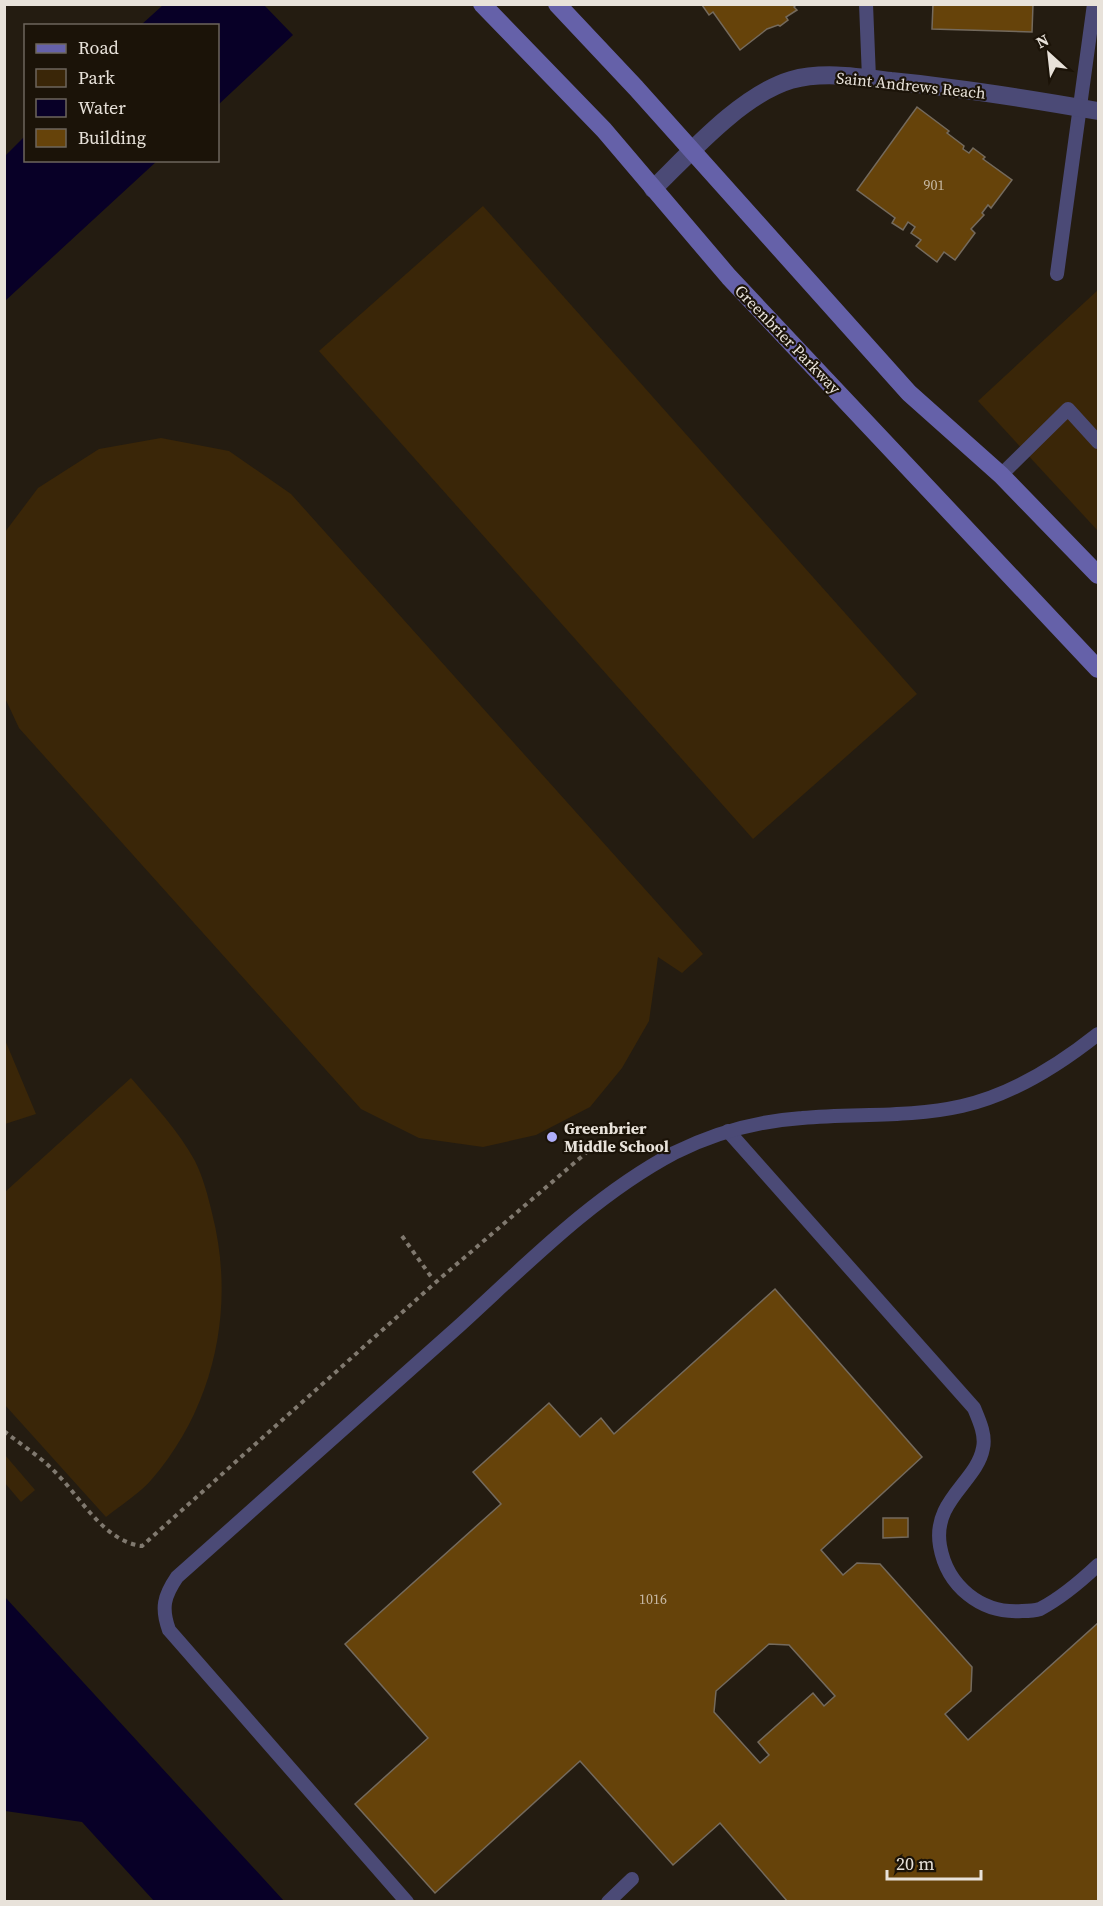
<svg xmlns="http://www.w3.org/2000/svg" width="1103" height="1906" viewBox="0 0 1103 1906" font-family="'Source Serif 4',serif">
<style>
.green{fill:#3a2608}
.water{fill:#080027}
.building{fill:#66430a;stroke:#746a5d;stroke-width:1.5;fill-rule:evenodd}
.lines{fill:none;stroke-linecap:round;stroke-linejoin:round}
.path{stroke:#80796f;stroke-width:4;stroke-dasharray:4.5 4.5;stroke-linecap:butt}
.service{stroke:#4b4a76;stroke-width:14}
.minor{stroke:#4b4a76;stroke-width:18}
.secondary{stroke:#6561a9;stroke-width:18}
.poi-dot{fill:#afaefa;stroke:#1b1308;stroke-width:2}
.labels{text-anchor:middle;dominant-baseline:central;stroke-width:4.5;stroke-linejoin:round;paint-order:stroke}
.number-label{font-size:14px;fill:#c8baa6}
.street-label{font-size:16px;fill:#e8e2da;stroke:#1b1308}
.poi-label{font-size:16px;font-weight:bold;fill:#e8e2da;stroke:#1b1308;text-anchor:start}
</style>
<rect width="100%" height="100%" fill="#241c11"/>
<!-- green -->
<g class="green">
<polygon points="483,206 917,694 753,839 319,351"/>
<polygon points="1098,290 1098,531 978,401"/>
<polygon points="161,438 229,451 291,494 703,954 682,973 658,957 649,1021 622,1068 590,1107 536,1135 483,1147 419,1138 361,1109 19,728 5,698 5,532 38,488 99,449"/>
<polygon points="5,1040 36,1114 5,1124 4,1124"/>
<path d="M 131,1078 C 154,1105 178,1130 195,1161 C 203,1177 208,1196 212,1213 C 236,1306 215,1406 152,1479 C 140,1493 121,1505 106,1517 L 5,1405 L 5,1192 Z"/>
<polygon points="5,1455 35,1490 21,1502 5,1483"/>
</g>
<!-- water -->
<g class="water">
<polygon points="163,5 264,5 293,35 218,105 218,26 141,25"/>
<polygon points="25,136 26,160 157,161 5,301 5,156"/>
<polygon points="4,1597 5,1597 284,1901 154,1901 82,1822 5,1811"/>
</g>
<!-- building -->
<g class="building">
<polygon points="797,4 794,7 797,10 786,17 788,20 780,26 778,25 767,29 740,50 713,12 709,15 702,5"/>
<polygon points="933,4 1033,4 1032,32 932,29"/>
<polygon points="917,107 949,131 947,133 964,146 963,149 969,153 973,148 985,157 983,159 1012,180 991,208 988,205 982,213 984,215 971,229 975,233 955,260 944,252 937,262 916,246 921,240 911,233 915,227 908,222 903,230 892,223 895,218 857,190"/>
<path d="M 775,1289 L 922,1457 L 821,1550 L 843,1575 L 857,1563 L 880,1564 L 972,1667 L 971,1691 L 945,1714 L 968,1740 L 1098,1623 L 1098,1902 L 788,1902 L 720,1823 L 673,1865 L 580,1761 L 435,1893 L 355,1804 L 428,1738 L 345,1644 L 501,1504 L 473,1472 L 549,1403 L 580,1437 L 601,1418 L 614,1434 ZM 769,1644 L 789,1645 L 835,1696 L 824,1706 L 813,1693 L 758,1742 L 769,1755 L 760,1763 L 714,1712 L 716,1691 Z"/>
<polygon points="883,1518 908,1518 908,1537 883,1538"/>
</g>
<g class="lines">
<!-- path -->
<g class="path">
<polyline points="402,1236 432,1278"/>
<path d="M 4,1431 C 20,1444 38,1455 52,1469 C 80,1495 102,1541 142,1546 L 436,1282 L 587,1152"/>
</g>
<!-- service -->
<g class="service">
<polyline points="866,4 869,78"/>
<polyline points="1057,274 1094,4"/>
<polyline points="1001,475 1068,409 1098,442"/>
<path d="M 728,1131 L 974,1408 C 979,1420 986,1435 983,1448 C 977,1482 932,1500 940,1546 C 947,1586 981,1614 1022,1611 C 1027,1611 1034,1611 1040,1609 C 1061,1598 1081,1581 1098,1565"/>
<path d="M 407,1902 L 169,1630 C 161,1608 164,1596 177,1577 C 271,1494 365,1410 459,1326 C 526,1265 593,1196 674,1153 C 714,1133 758,1121 802,1118 C 855,1113 909,1118 962,1106 C 1011,1095 1059,1065 1098,1034"/>
<polyline points="608,1902 632,1879"/>
</g>
<!-- minor -->
<path class="minor" d="M 653,189 C 690,153 741,95 791,80 C 823,71 859,77 891,81 C 961,88 1030,99 1098,111"/>
<!-- secondary -->
<g class="secondary">
<polyline points="482,4 604,130 729,277 1098,669"/>
<polyline points="557,4 636,88 909,393 1001,475 1098,575"/>
</g>
</g>
<!-- markers -->
<circle class="poi-dot" cx="552" cy="1137" r="6"/>
<g class="labels">
<!-- number labels -->
<g class="number-label">
<text x="934" y="185">901</text>
<text x="653" y="1599">1016</text>
</g>
<!-- street labels -->
<g class="street-label">
<text transform="translate(911 85) rotate(6)">Saint Andrews Reach</text>
<text transform="translate(788 339) rotate(46)">Greenbrier Parkway</text>
</g>
<!-- poi labels -->
<g class="poi-label">
<text x="564" y="1128">Greenbrier<tspan x="564" dy="18">Middle School</tspan></text>
</g>
</g>
<!-- border -->
<rect width="1103" height="1906" fill="none" stroke="#e8e2da" stroke-width="12"/>
<!-- legend -->
<rect x="24" y="24" width="195" height="138" fill="#1b1308" stroke="#6d665c" stroke-width="1.5"/>
<rect x="36" y="44" width="30" height="9" fill="#6561a9" stroke="#6d665c" stroke-width="1.5"/>
<text x="78" y="54" font-size="18" fill="#e8e2da">Road</text>
<rect x="36" y="69" width="30" height="18" fill="#3a2608" stroke="#6d665c" stroke-width="1.5"/>
<text x="78" y="84" font-size="18" fill="#e8e2da">Park</text>
<rect x="36" y="99" width="30" height="18" fill="#080027" stroke="#6d665c" stroke-width="1.5"/>
<text x="78" y="114" font-size="18" fill="#e8e2da">Water</text>
<rect x="36" y="129" width="30" height="18" fill="#66430a" stroke="#6d665c" stroke-width="1.5"/>
<text x="78" y="144" font-size="18" fill="#e8e2da">Building</text>
<!-- north arrow -->
<g transform="translate(1049 54) rotate(333)" stroke="#1b1308" stroke-width="4.5" paint-order="stroke">
<path d="M0-4.5L10 22L0 15L-10 22Z" fill="#e8e2da"/>
<text y="-9" font-size="16" font-weight="bold" text-anchor="middle" fill="#e8e2da">N</text>
</g>
<!-- scale -->
<path d="M887 1870v9h94v-9" fill="none" stroke="#e8e2da" stroke-width="3"/>
<text x="896" y="1870" font-size="18" fill="#e8e2da" stroke="#1b1308" stroke-width="4.5" paint-order="stroke">20 m</text>
</svg>
